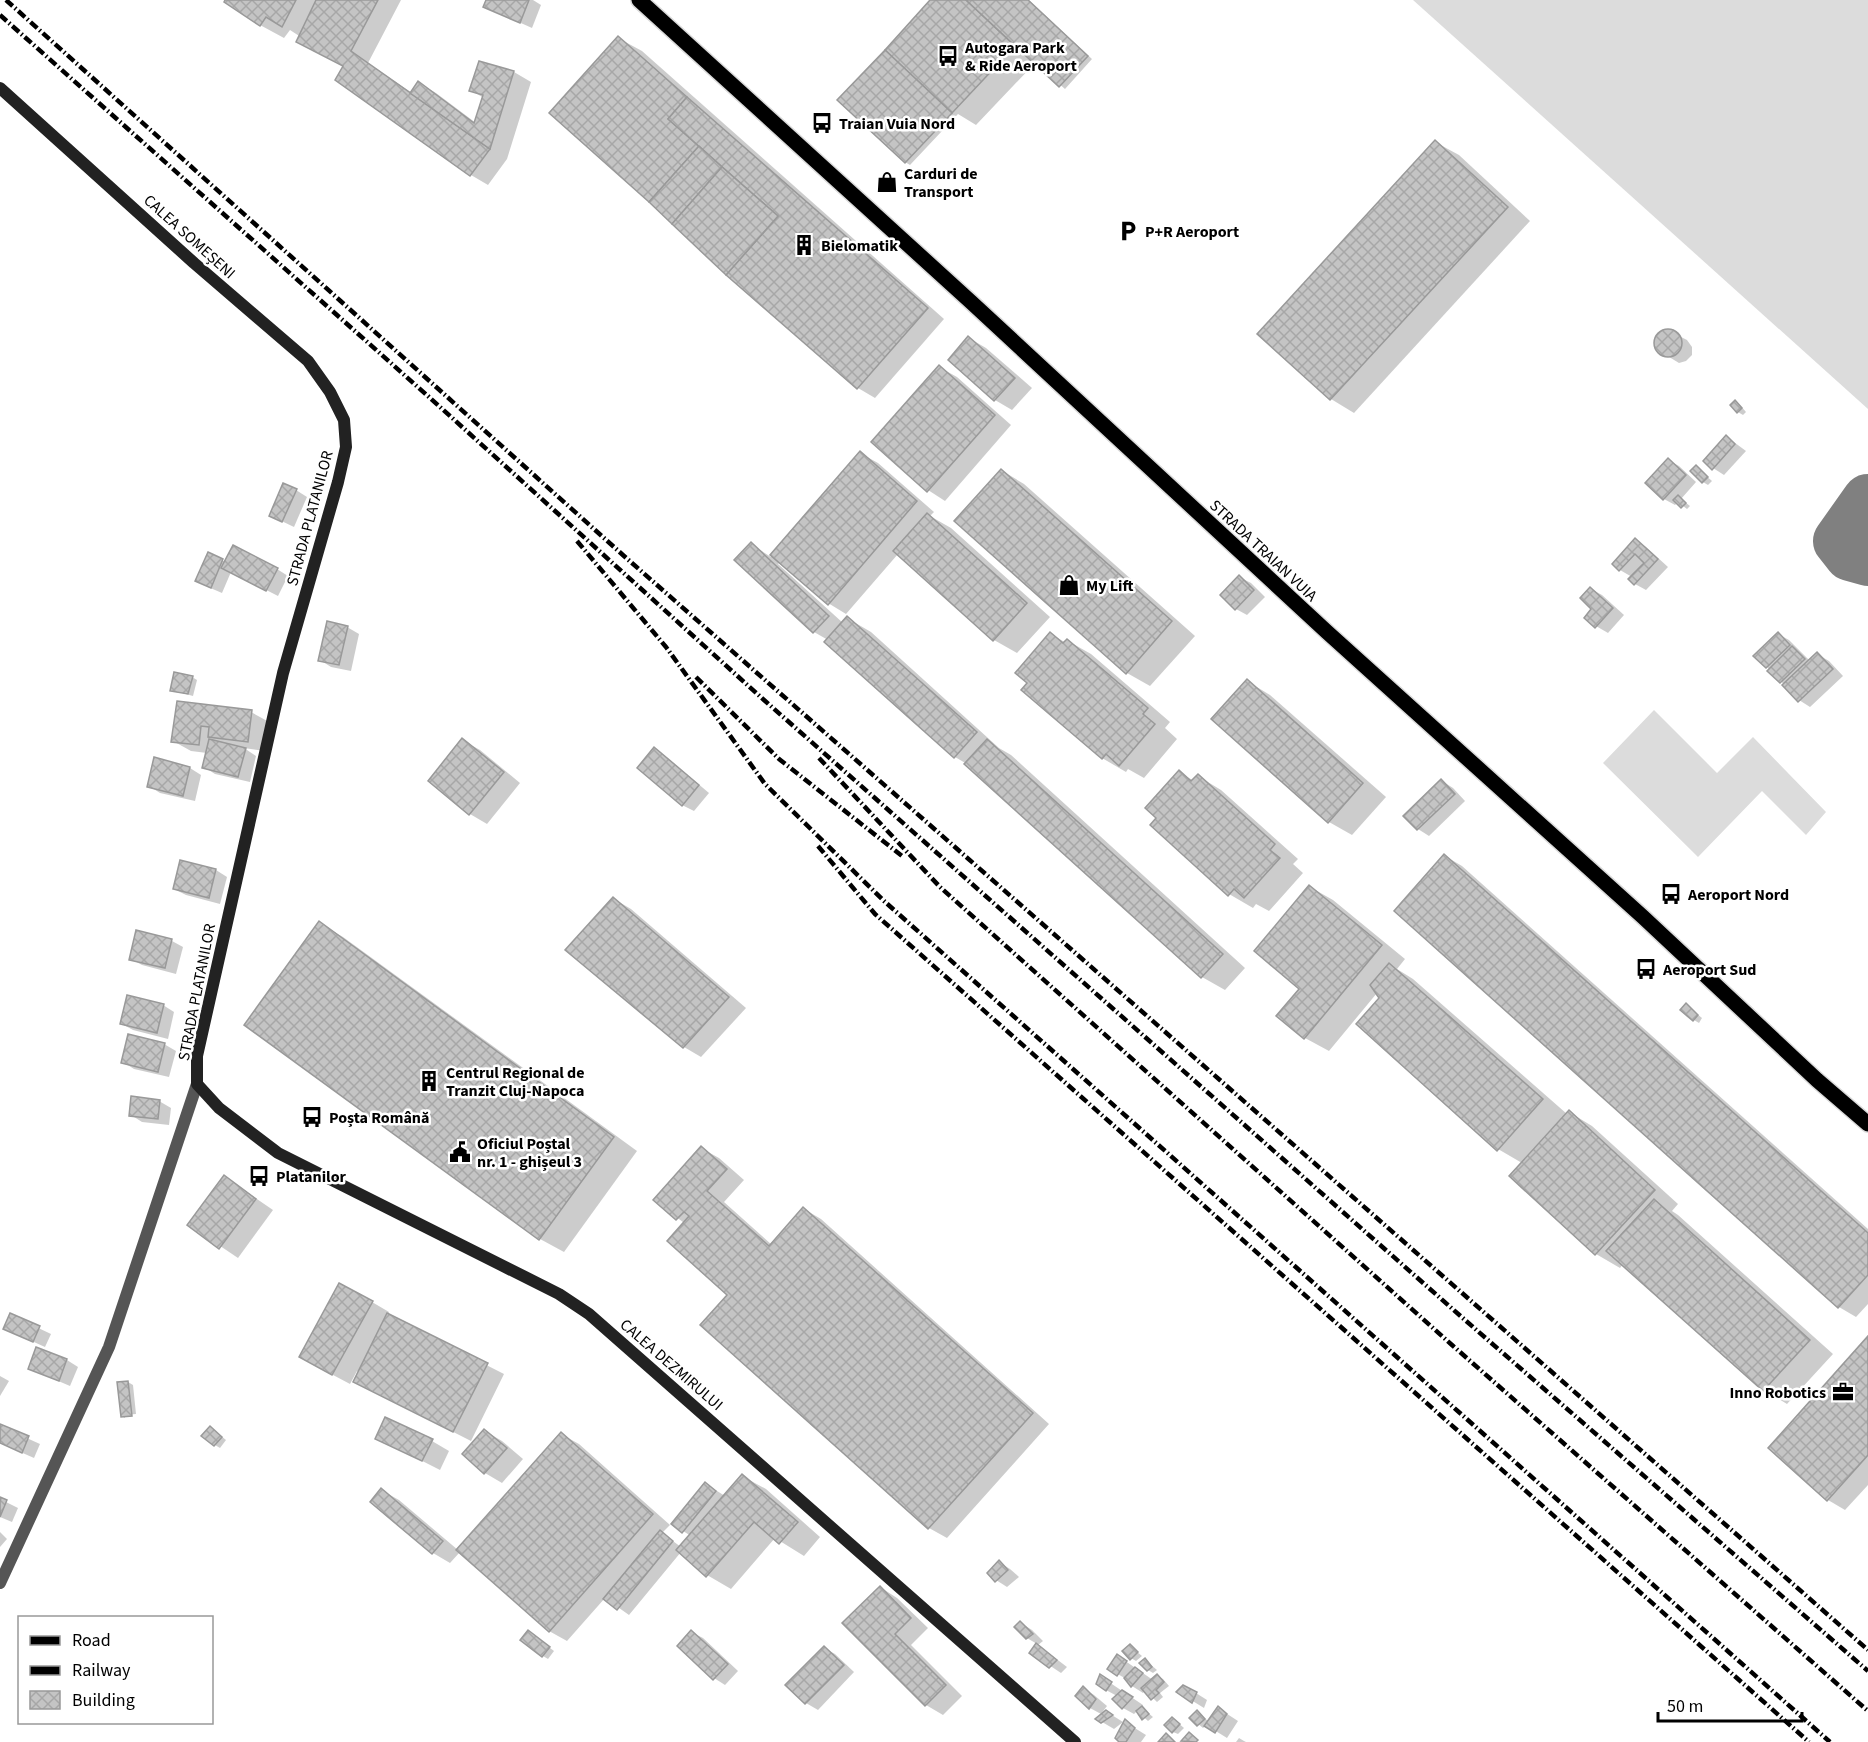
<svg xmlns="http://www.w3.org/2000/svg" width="1868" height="1742" font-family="'Source Sans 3',sans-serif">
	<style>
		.grass { fill: #dcdcdc }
		.shadow { fill: #0003 }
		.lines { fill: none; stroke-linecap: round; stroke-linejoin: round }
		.taxiway { stroke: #808080; stroke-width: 52 }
		.building { fill: url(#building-cross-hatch); stroke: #999; stroke-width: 1.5 }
		.primary-casing { stroke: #dbdbdb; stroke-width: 18 }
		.street { stroke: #555; stroke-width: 12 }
		.secondary { stroke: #222; stroke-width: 12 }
		.primary { stroke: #000; stroke-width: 15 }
		.rail { stroke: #000; stroke-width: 4.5; stroke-dasharray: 9 3 1.5 3; stroke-linecap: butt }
		.labels { text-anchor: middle; stroke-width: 5; stroke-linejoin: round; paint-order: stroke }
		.poi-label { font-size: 16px; font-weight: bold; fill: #000; stroke: #fff; text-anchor: start }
		.street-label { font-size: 16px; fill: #000; stroke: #fff }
	</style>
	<defs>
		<pattern id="building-cross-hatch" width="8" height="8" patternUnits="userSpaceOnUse" patternTransform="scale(1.5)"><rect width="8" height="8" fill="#c4c4c4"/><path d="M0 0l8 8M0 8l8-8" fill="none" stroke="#a7a7a7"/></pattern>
	</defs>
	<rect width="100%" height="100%" fill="#fff"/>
	<g class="grass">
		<polygon points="1413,0 1868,0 1868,409"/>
		<polygon points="1654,710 1717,773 1753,737 1826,812 1806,835 1762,791 1698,857 1603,763"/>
	</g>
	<g class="shadow">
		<polygon points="227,0 401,0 368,63 412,93 419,83 436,93 476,123 484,98 470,90 514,72 531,82 507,159 488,185 471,175 345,66 290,30 284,38 260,25"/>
		<polygon points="488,0 533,0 541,5 532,28 485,7"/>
		<polygon points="932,0 1029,0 1092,59 1065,89 1035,63 976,125 958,114 910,165 905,162"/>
		<polygon points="618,38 642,51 944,319 875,398 858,388"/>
		<polygon points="1435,142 1459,155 1530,221 1354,413 1331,399"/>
		<polygon points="1667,330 1687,340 1692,347 1692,355 1686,361 1679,363 1656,349 1656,337"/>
		<polygon points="969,338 986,348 1032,388 1012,410 995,400"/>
		<polygon points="939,367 957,377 1011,425 945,501 928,490"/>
		<polygon points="1735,402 1740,405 1746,412 1743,415 1738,412"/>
		<polygon points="1727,437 1746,451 1724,475 1713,468"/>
		<polygon points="860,453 878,463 934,512 930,516 951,528 1050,617 1017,653 994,640 898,554 846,614 828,603 780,562 778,564 843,623 847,618 871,632 999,748 1011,755 1245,968 1225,990 1202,977 967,764 955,757 826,642 828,640 814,632 736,560 751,544 771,557"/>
		<polygon points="1668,460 1679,466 1696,482 1681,499 1690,506 1687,509 1678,502 1675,505 1664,499"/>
		<polygon points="1696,467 1712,481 1708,485 1703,482"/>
		<polygon points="1001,470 1024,484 1195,636 1150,686 1127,673"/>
		<polygon points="296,490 307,497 294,527 271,516"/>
		<polygon points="1635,540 1646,547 1668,567 1646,590 1635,584 1631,579 1632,577 1620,570"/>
		<polygon points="208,554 226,562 277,569 288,576 278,596 231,572 222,593 208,587"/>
		<polygon points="1239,577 1251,583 1265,597 1247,615 1236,609"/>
		<polygon points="1591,589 1602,595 1624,615 1608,633 1596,626"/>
		<polygon points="347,627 359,634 351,671 331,667 320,660"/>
		<polygon points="1051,634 1066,643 1068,641 1091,654 1170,722 1165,728 1177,739 1144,778 1128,769 1126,772 1102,758 1029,683"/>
		<polygon points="1778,634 1789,640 1810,661 1817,654 1829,661 1843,676 1810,707 1799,700 1767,667"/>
		<polygon points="192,677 197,680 193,696 171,690"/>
		<polygon points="1247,681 1270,695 1386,797 1352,835 1329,822"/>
		<polygon points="178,703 251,712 269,722 265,751 244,748 256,756 250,782 215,774 204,767 207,753 191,751 173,741"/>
		<polygon points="462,740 480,750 520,783 487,824 470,814"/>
		<polygon points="654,749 665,756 709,793 694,811 682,805"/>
		<polygon points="155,759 190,768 201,775 195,801 160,793 149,786"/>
		<polygon points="1179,772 1194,781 1198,776 1221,790 1298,859 1293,864 1303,873 1269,911 1256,904 1253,908 1229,894 1158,818"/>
		<polygon points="1442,781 1453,788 1465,801 1429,836 1418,829"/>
		<polygon points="1445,856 1462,866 1868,1229 1868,1304 1856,1317 1839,1307 1396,911"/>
		<polygon points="216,870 227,877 220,904 186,895 174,889"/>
		<polygon points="1310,887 1333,900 1405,959 1397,969 1413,979 1567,1114 1569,1112 1592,1126 1678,1204 1672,1211 1678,1215 1833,1354 1787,1404 1764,1390 1623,1264 1620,1268 1596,1254 1511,1175 1522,1163 1498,1149 1377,993 1329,1051 1305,1038 1278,1016 1301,988"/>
		<polygon points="614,899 631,909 746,1008 701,1057 684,1047 567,949"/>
		<polygon points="319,923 343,937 637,1151 564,1252 540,1239 246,1025"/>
		<polygon points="137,932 172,941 183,947 176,974 142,965 131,959"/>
		<polygon points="163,1005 174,1012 168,1039 133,1030 122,1024"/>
		<polygon points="1686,1005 1702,1018 1699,1023 1694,1020"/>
		<polygon points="164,1044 176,1051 169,1077 134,1069 123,1062"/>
		<polygon points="159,1101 171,1108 169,1125 142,1122 131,1115"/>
		<polygon points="701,1148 719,1158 744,1180 724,1202 772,1245 804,1209 821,1219 1049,1424 947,1538 929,1528 702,1325 729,1295 684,1223 655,1200"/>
		<polygon points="225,1177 273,1210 238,1258 189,1225"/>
		<polygon points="372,1302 389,1312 388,1315 504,1374 471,1441 355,1382 360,1373 357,1371 350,1384 318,1367"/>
		<polygon points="11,1315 51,1334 45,1347 5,1329"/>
		<polygon points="1868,1338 1868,1485 1845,1510 1828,1500"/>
		<polygon points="37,1349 67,1360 78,1367 70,1386 30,1369"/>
		<polygon points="0,1376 9,1381 0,1396"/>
		<polygon points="128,1382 133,1385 136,1414 125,1415 125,1418 123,1417"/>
		<polygon points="0,1426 40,1444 34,1458 0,1443"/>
		<polygon points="215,1431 226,1440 220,1448 215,1445"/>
		<polygon points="485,1431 502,1441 523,1459 502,1483 485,1473"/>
		<polygon points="561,1434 579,1444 670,1525 662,1533 681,1547 691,1536 683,1531 706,1484 725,1496 742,1476 766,1489 820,1537 804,1556 775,1538 731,1589 707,1575 681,1552 629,1615 605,1598 567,1641 549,1631 460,1552 450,1563 433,1553 381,1490 399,1500 458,1550"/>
		<polygon points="377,1438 432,1441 449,1451 440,1470"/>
		<polygon points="0,1499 18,1508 12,1522 0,1517"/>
		<polygon points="0,1532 7,1539 0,1547"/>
		<polygon points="999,1562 1010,1569 1019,1577 1007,1587 996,1580"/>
		<polygon points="880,1587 897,1598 928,1628 911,1645 962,1696 943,1715 926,1705 844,1623"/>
		<polygon points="1021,1623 1032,1630 1043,1641 1038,1645 1067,1667 1061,1673 1031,1653 1037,1644 1027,1638 1016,1627"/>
		<polygon points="691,1632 703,1638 738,1671 725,1685 714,1678"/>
		<polygon points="533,1635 554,1651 548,1659 543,1656"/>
		<polygon points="1130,1646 1142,1656 1136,1661 1131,1658"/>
		<polygon points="824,1648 835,1654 854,1672 818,1710 806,1703 788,1685"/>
		<polygon points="1118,1656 1153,1680 1157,1676 1163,1679 1169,1686 1160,1693 1163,1697 1157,1702 1145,1690 1143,1693 1132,1686 1128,1680 1109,1669"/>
		<polygon points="1145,1660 1157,1670 1153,1673 1148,1670"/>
		<polygon points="1100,1676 1143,1705 1141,1707 1153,1717 1148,1721 1137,1711 1134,1714 1123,1708 1117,1696 1106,1690"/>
		<polygon points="1083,1688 1094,1695 1107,1706 1101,1714 1090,1708 1077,1696"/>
		<polygon points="1178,1692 1196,1693 1207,1700 1204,1708"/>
		<polygon points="1218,1708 1238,1721 1227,1738 1206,1725 1203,1728 1191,1718 1198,1712 1209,1722"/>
		<polygon points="1107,1712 1123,1722 1114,1729 1097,1719"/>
		<polygon points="1125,1722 1146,1735 1141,1742 1121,1742"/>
		<polygon points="1177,1722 1184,1728 1178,1734 1173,1732"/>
		<polygon points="1239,1738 1244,1741 1246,1742 1236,1742"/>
	</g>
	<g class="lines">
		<polyline class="taxiway" points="1868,500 1839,541 1850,555 1868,560"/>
	</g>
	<g class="building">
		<polygon points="225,0 296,0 282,27 266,17 260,26 224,2"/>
		<polygon points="316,0 378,0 351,51 490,149 470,176 335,80 343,66 296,42"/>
		<polygon points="486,0 529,0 520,23 483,7"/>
		<polygon points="930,0 966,0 1015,46 952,113 885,50"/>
		<polygon points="966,0 1028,0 1088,56 1059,87"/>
		<polygon points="618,36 687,97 668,119 699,146 649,202 549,113"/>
		<polygon points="885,50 952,113 905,163 837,100"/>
		<polygon points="479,61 514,71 490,149 410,93 418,81 474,123 483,95 469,91"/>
		<polygon points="687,97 928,308 857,389 726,275 778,216 668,119"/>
		<polygon points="1435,140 1508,207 1330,400 1257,334"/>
		<polygon points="699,146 722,167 672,224 649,202"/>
		<polygon points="722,167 778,216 726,275 672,224"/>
		<circle cx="1668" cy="343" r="14"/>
		<polygon points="968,336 1015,378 994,401 948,360"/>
		<polygon points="939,365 995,415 927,492 871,442"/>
		<polygon points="1735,400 1742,408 1737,413 1730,405"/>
		<polygon points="1726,435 1735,444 1712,470 1703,461"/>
		<polygon points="860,451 917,501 828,605 770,555"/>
		<polygon points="1668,458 1686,475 1663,500 1645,483"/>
		<polygon points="1696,465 1708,477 1702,483 1690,471"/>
		<polygon points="1001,469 1172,621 1126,674 954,521"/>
		<polygon points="283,483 297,489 282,522 269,516"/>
		<polygon points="1678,495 1686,503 1681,508 1673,500"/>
		<polygon points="927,513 1027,603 993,641 893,551"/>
		<polygon points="1635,538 1658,559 1634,585 1628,579 1644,563 1635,554 1619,571 1612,564"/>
		<polygon points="751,542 829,616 813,633 734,560"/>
		<polygon points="233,545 278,568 266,591 221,568"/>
		<polygon points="208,552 223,559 211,588 195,581"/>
		<polygon points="1239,575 1254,590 1235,610 1220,595"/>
		<polygon points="1590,587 1613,608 1595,628 1584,618 1591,609 1580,598"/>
		<polygon points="847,616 977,732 954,758 824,642"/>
		<polygon points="327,621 348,626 339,665 318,661"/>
		<polygon points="1050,632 1063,643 1067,639 1148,708 1143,714 1155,724 1119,766 1106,754 1102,759 1021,690 1027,683 1015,673"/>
		<polygon points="1778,632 1790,645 1766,668 1753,656"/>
		<polygon points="1792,646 1805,659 1780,683 1767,671"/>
		<polygon points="1817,652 1833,669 1798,702 1782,685"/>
		<polygon points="174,672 193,676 188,694 170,691"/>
		<polygon points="1247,679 1363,783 1328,823 1211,719"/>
		<polygon points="177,701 252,710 248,742 208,737 209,727 201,726 199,745 171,742"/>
		<polygon points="462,738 504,772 469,815 428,781"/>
		<polygon points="209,739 246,748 238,777 202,768"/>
		<polygon points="987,739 1223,954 1201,978 964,764"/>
		<polygon points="654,747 699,785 682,806 637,768"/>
		<polygon points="154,757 190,767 183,796 147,787"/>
		<polygon points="1179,770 1191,781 1198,774 1275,844 1270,850 1280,858 1244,898 1234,889 1228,896 1150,825 1156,818 1145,808"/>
		<polygon points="1441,779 1455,794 1417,830 1403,816"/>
		<polygon points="1444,854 1868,1233 1868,1275 1838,1308 1394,911"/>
		<polygon points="180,860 216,869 209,898 173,889"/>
		<polygon points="1309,885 1382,945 1304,1039 1276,1016 1299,989 1254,951"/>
		<polygon points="613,897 729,997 683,1048 565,950"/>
		<polygon points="319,921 614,1137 539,1240 244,1025"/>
		<polygon points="136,930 172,939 165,968 129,960"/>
		<polygon points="1389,963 1543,1099 1497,1151 1356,1024 1379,998 1370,985"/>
		<polygon points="127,995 164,1004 157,1033 120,1024"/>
		<polygon points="1686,1003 1698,1015 1693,1021 1680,1010"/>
		<polygon points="128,1034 165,1043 158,1072 121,1063"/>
		<polygon points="131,1096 160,1100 158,1119 129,1116"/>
		<polygon points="1569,1110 1655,1190 1595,1255 1509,1176"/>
		<polygon points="701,1146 727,1169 707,1191 769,1246 803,1207 1033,1413 928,1529 700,1325 727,1295 667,1241 689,1216 684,1212 676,1220 653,1200"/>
		<polygon points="224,1175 256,1199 219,1249 187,1225"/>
		<polygon points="1654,1199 1810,1340 1763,1391 1606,1251"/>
		<polygon points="339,1283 373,1301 332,1375 299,1357"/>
		<polygon points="10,1313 40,1326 33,1342 3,1329"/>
		<polygon points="387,1313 488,1363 453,1432 353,1382"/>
		<polygon points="1868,1336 1868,1455 1827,1501 1768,1448"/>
		<polygon points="36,1347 67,1359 59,1381 28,1369"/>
		<polygon points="128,1381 132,1416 121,1417 117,1382"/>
		<polygon points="385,1417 433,1439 422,1461 375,1439"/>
		<polygon points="0,1424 29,1436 22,1453 0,1443"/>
		<polygon points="210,1426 222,1437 214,1446 201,1436"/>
		<polygon points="484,1429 507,1448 484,1474 462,1454"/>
		<polygon points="561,1432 653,1514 549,1632 456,1550"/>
		<polygon points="742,1474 798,1522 779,1544 754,1522 706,1577 676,1550"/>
		<polygon points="705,1482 716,1491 682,1533 671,1524"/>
		<polygon points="381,1488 443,1541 432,1554 370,1502"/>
		<polygon points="0,1497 7,1500 0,1517"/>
		<polygon points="660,1530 673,1541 617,1610 603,1599"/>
		<polygon points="999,1560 1008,1570 995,1582 987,1573"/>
		<polygon points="880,1586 911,1618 895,1634 946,1685 925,1706 842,1623"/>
		<polygon points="1020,1621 1033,1634 1026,1639 1014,1627"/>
		<polygon points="528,1630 550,1647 542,1657 520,1640"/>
		<polygon points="691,1630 728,1664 713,1680 677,1646"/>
		<polygon points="1036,1643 1057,1660 1049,1668 1029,1653"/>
		<polygon points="1130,1644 1138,1652 1130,1660 1122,1651"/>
		<polygon points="824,1646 844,1665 805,1704 785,1685"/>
		<polygon points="1117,1654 1127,1661 1117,1676 1107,1669"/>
		<polygon points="1145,1658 1152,1667 1147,1671 1139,1663"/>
		<polygon points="1135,1667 1143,1673 1131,1687 1124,1678"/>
		<polygon points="1100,1674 1112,1682 1106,1691 1096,1684"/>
		<polygon points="1157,1674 1164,1682 1156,1690 1159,1693 1151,1700 1141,1688"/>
		<polygon points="1183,1685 1197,1692 1192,1703 1176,1692"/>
		<polygon points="1083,1686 1096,1699 1089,1709 1075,1696"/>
		<polygon points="1122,1690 1133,1697 1122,1709 1112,1699"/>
		<polygon points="1142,1706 1149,1714 1142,1720 1136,1711"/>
		<polygon points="1218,1706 1227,1714 1215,1733 1204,1726"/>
		<polygon points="1106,1710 1113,1715 1101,1723 1095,1719"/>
		<polygon points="1197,1710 1205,1719 1197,1726 1189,1718"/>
		<polygon points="1172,1717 1180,1724 1172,1733 1164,1725"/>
		<polygon points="1125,1719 1135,1728 1126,1742 1119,1742 1115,1738"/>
		<polygon points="1189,1732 1198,1740 1196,1742 1181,1741"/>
		<polygon points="1166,1733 1175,1742 1158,1742"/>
	</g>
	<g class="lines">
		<defs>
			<polyline id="primary" points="639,0 971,302 1327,632 1643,917 1817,1080 1868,1124"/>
		</defs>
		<use href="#primary" class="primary-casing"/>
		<polyline class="street" points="0,1583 109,1347 197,1084"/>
		<polyline class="secondary" points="0,88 194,263 308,361 330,392 344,420 346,447 338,482 283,673 197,1056 197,1084 219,1108 278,1153 559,1294 589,1314 1075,1742"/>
		<use href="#primary" class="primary"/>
		<g class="rail">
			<polyline points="6,0 624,556 1868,1650"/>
			<polyline points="0,15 429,397 764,700 1465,1320 1868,1671"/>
			<polyline points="577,541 666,647 765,784 884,901 1830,1742"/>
			<polyline points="696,677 779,759 902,856"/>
			<polyline points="819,758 940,887 1452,1345 1868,1711"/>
			<polyline points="818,846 875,914 1809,1742"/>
		</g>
	</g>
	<defs>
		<symbol id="bus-bare" viewBox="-9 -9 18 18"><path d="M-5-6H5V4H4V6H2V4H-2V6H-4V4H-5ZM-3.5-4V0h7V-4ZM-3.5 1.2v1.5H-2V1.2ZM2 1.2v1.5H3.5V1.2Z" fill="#000" stroke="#fff" stroke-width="2.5" paint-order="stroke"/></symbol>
		<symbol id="shop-bare" viewBox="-9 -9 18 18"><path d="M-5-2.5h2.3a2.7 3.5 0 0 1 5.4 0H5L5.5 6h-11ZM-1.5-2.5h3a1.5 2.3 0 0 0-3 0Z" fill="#000" stroke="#fff" stroke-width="2.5" paint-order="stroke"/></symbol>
		<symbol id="parking-bare" viewBox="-9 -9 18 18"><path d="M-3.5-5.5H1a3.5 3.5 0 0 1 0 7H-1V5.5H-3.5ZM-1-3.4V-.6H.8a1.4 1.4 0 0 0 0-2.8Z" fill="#000" stroke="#fff" stroke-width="2.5" paint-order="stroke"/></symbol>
		<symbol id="building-bare" viewBox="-9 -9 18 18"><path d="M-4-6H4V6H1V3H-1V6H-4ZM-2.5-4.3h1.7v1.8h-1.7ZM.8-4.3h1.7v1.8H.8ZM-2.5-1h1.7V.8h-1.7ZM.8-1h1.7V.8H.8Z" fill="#000" stroke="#fff" stroke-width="2.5" paint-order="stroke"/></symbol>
		<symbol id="civic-bare" viewBox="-9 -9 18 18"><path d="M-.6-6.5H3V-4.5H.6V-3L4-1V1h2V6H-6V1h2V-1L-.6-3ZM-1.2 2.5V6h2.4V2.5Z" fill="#000" stroke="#fff" stroke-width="2.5" paint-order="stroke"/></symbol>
		<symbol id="office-bare" viewBox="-9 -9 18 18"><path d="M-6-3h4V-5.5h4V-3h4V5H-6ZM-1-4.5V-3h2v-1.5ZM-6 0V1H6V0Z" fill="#000" stroke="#fff" stroke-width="2.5" paint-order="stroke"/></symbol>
	</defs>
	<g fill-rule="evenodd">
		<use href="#bus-bare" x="933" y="41" width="30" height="30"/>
		<use href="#bus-bare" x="807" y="108" width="30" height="30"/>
		<use href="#shop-bare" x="872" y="167" width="30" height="30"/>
		<use href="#parking-bare" x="1113" y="216" width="30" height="30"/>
		<use href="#building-bare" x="789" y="230" width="30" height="30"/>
		<use href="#shop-bare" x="1054" y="570" width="30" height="30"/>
		<use href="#bus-bare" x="1656" y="879" width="30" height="30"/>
		<use href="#bus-bare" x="1631" y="954" width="30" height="30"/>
		<use href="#building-bare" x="414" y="1066" width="30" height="30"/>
		<use href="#bus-bare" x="297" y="1102" width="30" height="30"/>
		<use href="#civic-bare" x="445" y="1137" width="30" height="30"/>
		<use href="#bus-bare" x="244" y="1161" width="30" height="30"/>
		<use href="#office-bare" x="1828" y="1377" width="30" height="30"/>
	</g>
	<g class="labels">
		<g class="poi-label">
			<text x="965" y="53">Autogara Park<tspan x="965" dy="18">&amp; Ride Aeroport</tspan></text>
			<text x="839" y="129">Traian Vuia Nord</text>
			<text x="904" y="179">Carduri de<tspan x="904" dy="18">Transport</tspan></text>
			<text x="1145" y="237">P+R Aeroport</text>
			<text x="821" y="251">Bielomatik</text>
			<text x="1086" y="591">My Lift</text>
			<text x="1688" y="900">Aeroport Nord</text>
			<text x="1663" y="975">Aeroport Sud</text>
			<text x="446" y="1078">Centrul Regional de<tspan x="446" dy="18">Tranzit Cluj-Napoca</tspan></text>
			<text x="329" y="1123">Poșta Română</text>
			<text x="477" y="1149">Oficiul Poștal<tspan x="477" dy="18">nr. 1 - ghișeul 3</tspan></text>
			<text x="276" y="1182">Platanilor</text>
			<text x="1826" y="1398" text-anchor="end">Inno Robotics</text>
		</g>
		<g class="street-label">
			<text transform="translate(190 236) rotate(42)" y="6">CALEA SOMEȘENI</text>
			<text transform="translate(309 518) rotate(-75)" y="6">STRADA PLATANILOR</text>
			<text transform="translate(1264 550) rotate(43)" y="6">STRADA TRAIAN VUIA</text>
			<text transform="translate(196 992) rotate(-79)" y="6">STRADA PLATANILOR</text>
			<text transform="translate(672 1364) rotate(41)" y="6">CALEA DEZMIRULUI</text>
		</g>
	</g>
	<rect x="18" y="1616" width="195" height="108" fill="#ffffff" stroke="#999999" stroke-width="1.5"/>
	<rect x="30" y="1636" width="30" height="9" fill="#000000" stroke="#999999" stroke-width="1.5"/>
	<text x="72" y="1646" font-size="18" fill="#000000">Road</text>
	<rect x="30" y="1666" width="30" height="9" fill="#000000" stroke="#999999" stroke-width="1.5"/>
	<text x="72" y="1676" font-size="18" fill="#000000">Railway</text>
	<rect x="30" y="1691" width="30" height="18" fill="url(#building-cross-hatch)" stroke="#999999" stroke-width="1.5"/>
	<text x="72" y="1706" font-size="18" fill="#000000">Building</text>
	<path d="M1658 1712v9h144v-9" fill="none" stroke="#000000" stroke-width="3"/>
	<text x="1667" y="1712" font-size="18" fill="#000000" stroke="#ffffff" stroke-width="4.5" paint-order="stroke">50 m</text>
</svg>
